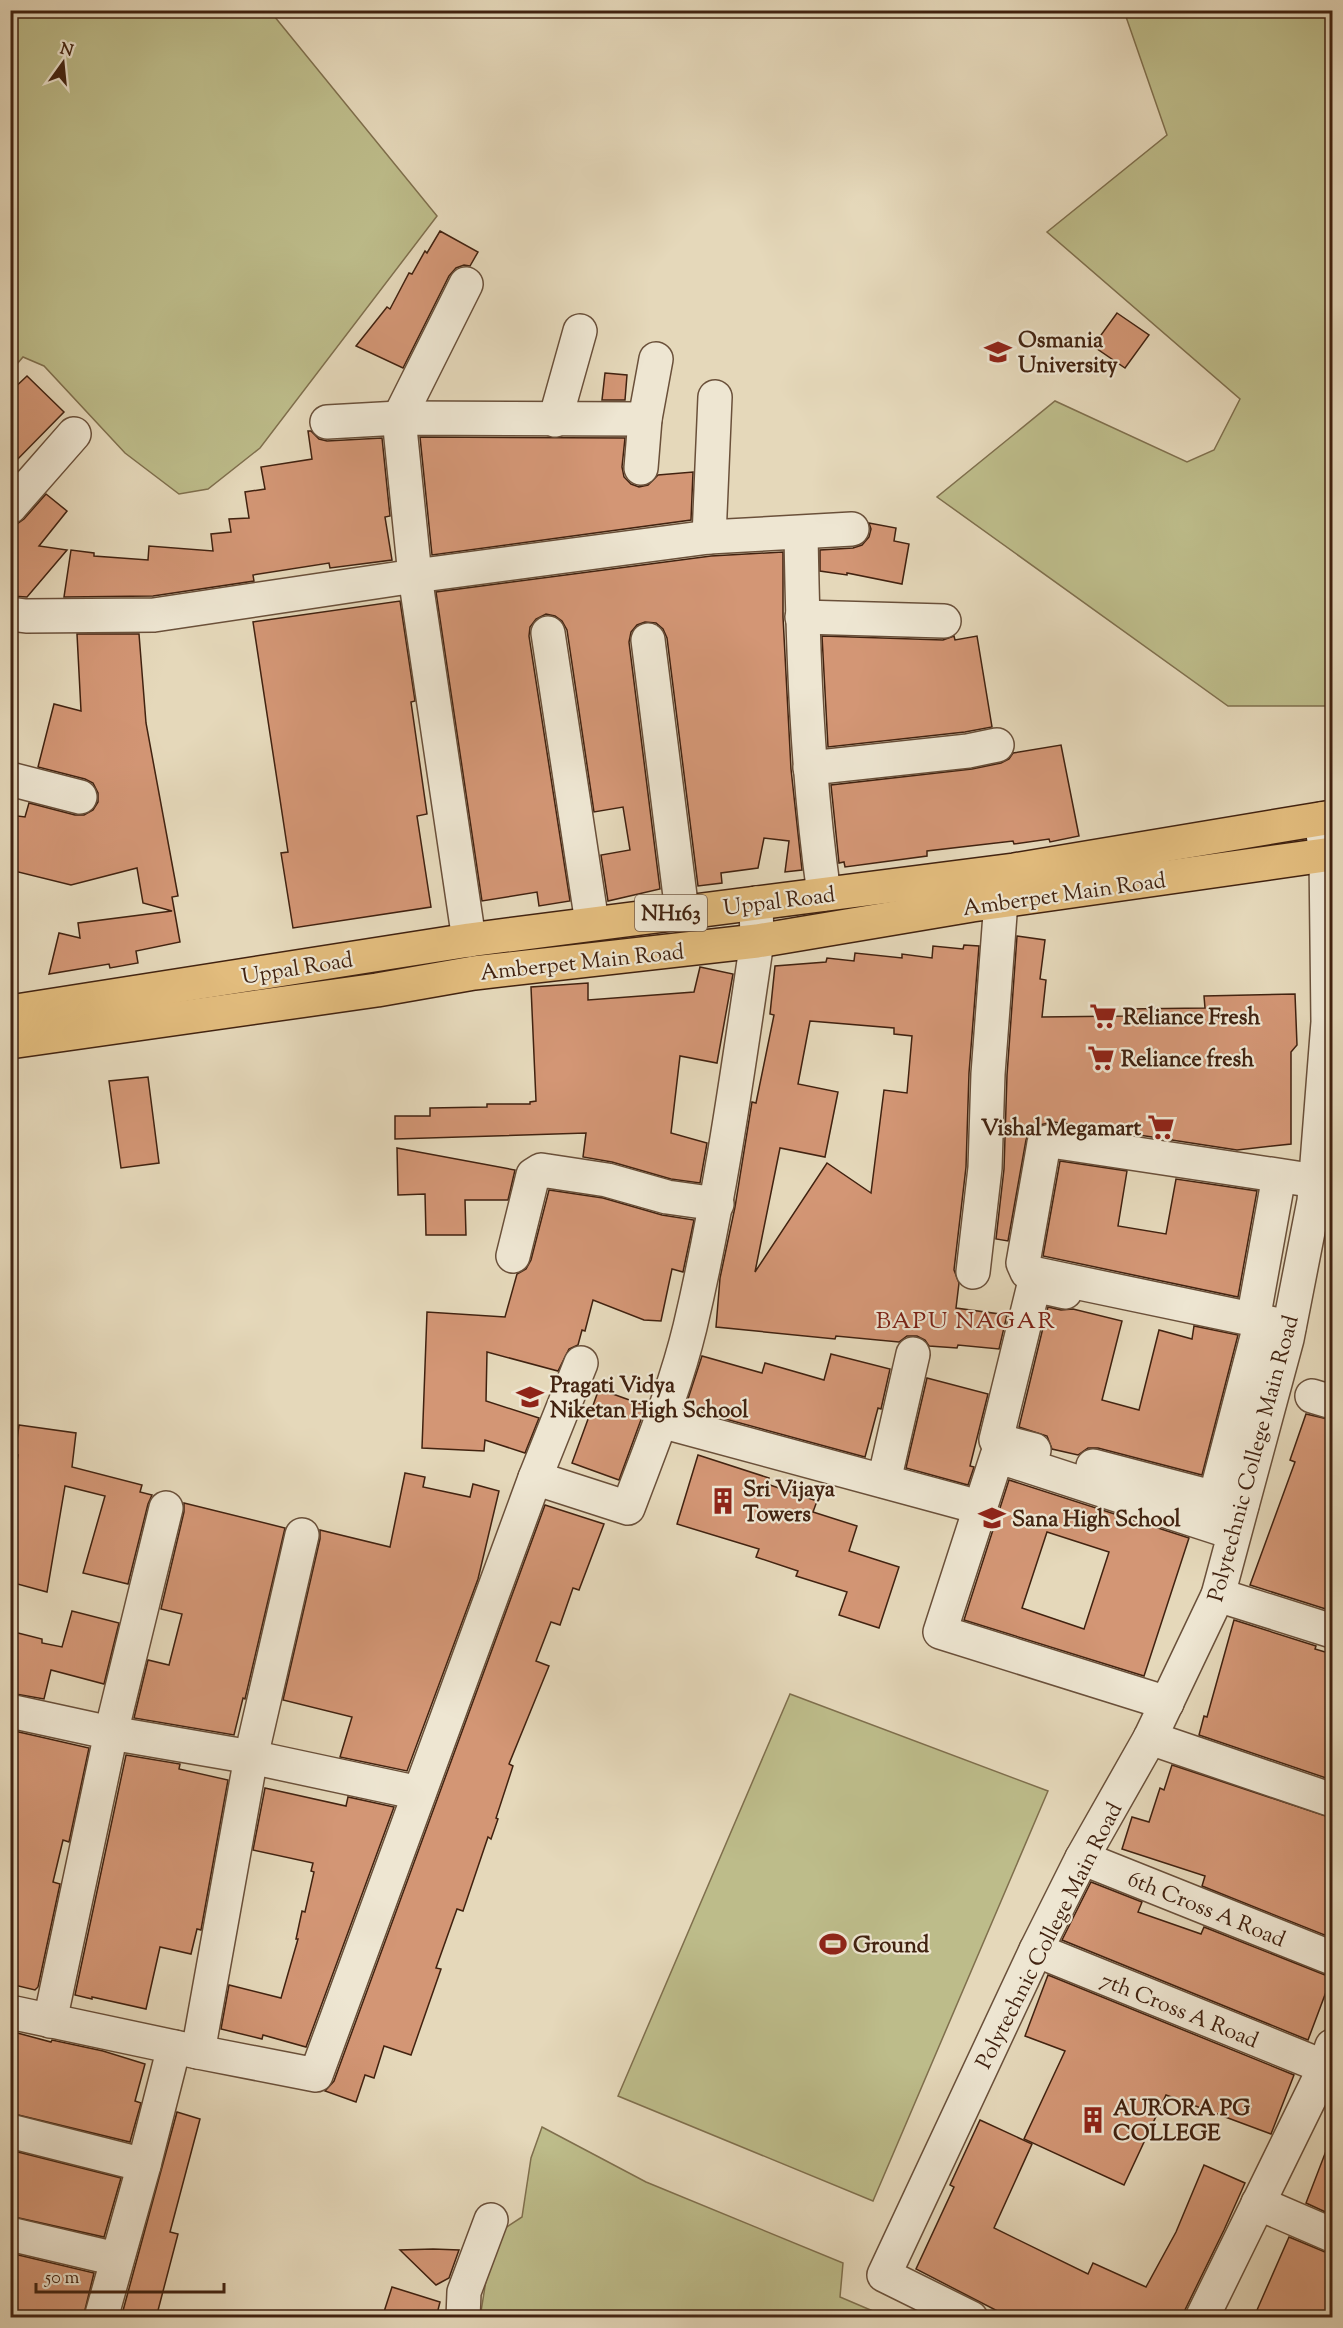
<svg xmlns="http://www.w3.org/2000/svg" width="1343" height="2328" font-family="'Sorts Mill Goudy',serif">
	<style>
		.green { fill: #bdbc8a; stroke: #7f6f4d; stroke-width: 1.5 }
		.building { fill: #d39675; stroke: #412210; stroke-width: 1.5; fill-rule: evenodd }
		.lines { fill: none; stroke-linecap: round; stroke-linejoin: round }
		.minor-casing { stroke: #6a503a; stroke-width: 36 }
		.highway-casing { stroke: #412210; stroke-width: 36 }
		.minor { stroke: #eee6d2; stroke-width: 33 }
		.highway { stroke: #e2bc7d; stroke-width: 33 }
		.labels { text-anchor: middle; stroke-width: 4.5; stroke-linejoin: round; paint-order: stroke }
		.shield { fill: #eee6d2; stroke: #755d4a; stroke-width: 1.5 }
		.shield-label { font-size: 21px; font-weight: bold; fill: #412210 }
		.poi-label { font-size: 22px; font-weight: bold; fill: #412210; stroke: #eee6d2; text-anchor: start }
		.street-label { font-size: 22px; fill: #412210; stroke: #eee6d2 }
		.neighbourhood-label { font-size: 24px; letter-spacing: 1.5px; fill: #7a1f14; stroke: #eee6d2 }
	</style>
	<rect width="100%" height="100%" fill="#e5d8ba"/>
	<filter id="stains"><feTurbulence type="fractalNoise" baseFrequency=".00333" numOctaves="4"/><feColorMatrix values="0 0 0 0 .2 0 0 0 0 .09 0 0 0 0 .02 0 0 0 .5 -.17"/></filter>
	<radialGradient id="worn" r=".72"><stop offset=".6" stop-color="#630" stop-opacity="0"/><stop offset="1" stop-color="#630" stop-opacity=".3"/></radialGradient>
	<g class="green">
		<polygon points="11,10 270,11 437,216 260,448 208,489 179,494 125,453 44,366 23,357 11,371"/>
		<polygon points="1124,11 1332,11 1332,706 1228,706 937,497 1055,401 1187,462 1214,450 1240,399 1047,232 1167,135"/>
		<polygon points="790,1694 1048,1791 873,2201 618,2096"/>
		<polygon points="542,2127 646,2182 843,2263 840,2297 887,2317 480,2318 490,2255 499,2232 522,2217 531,2158"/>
	</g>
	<g class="building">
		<polygon points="440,231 478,252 470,266 464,265 456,268 449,276 403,368 356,346 387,307 390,309 409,273 412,274 425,251 427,253"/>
		<polygon points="1117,313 1149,335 1125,368 1093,346"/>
		<polygon points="605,373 627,375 625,400 602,400"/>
		<polygon points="27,376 64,412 10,467 10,392"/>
		<polygon points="308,431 311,431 319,439 327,441 382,438 390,516 385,517 392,560 330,568 329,563 253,575 254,581 153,596 64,597 71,550 94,553 94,556 148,560 149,546 213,551 211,534 231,532 229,519 249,518 245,492 265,489 261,467 312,459"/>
		<polygon points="420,437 625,438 622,467 624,477 631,484 639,487 648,485 658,475 693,472 691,520 432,555"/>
		<polygon points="46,494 67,511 39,546 67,550 27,597 10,596 10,529 24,519"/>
		<polygon points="869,523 896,528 894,541 909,544 902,584 847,573 847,575 820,571 820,550 853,548 862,545 869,537 871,529"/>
		<polygon points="783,552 783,617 791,769 802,870 785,872 789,841 764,838 758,868 721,873 722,883 698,886 667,638 663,629 656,623 645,622 637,625 631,632 629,642 660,889 608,901 601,855 630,850 623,807 594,812 567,630 562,621 555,616 546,614 536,619 530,627 529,636 570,901 539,906 537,892 482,901 436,592 711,556"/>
		<polygon points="400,601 415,701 411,702 427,814 417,816 431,907 293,928 281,853 288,852 253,622"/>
		<polygon points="77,634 139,634 146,723 178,896 172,897 180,942 136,951 138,963 110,968 109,964 49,974 59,933 80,938 78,923 172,911 143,903 137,868 71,885 10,870 10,815 25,817 29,803 75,815 84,815 93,810 98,802 98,793 93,783 85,779 38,767 54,704 81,711"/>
		<polygon points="822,636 943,640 954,636 955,640 977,636 992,727 965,732 828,747"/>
		<polygon points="1061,745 1079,836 1050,842 1049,839 1014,844 1013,841 927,851 927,856 845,867 844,862 839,863 831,785 972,769 1001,763 1009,759 1013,753"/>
		<polygon points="1017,936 1045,940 1040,979 1046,980 1042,1017 1126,1016 1126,1009 1205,1008 1204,996 1295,994 1297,1045 1291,1052 1291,1144 1237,1150 1054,1122 1039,1125 1030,1130 1026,1140 1008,1241 996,1239 1004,1169 1007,1075"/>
		<path d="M964 945 979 946 969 1073 966 1167 954 1270 959 1283 956 1308 1007 1315 999 1349 958 1345 957 1348 929 1346 925 1340 917 1336H907L899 1342 836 1336 835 1339 716 1327 720 1278 735 1207 752 1102 756 1103 774 1015 770 1014 775 966 826 962 827 958 854 961 855 953 902 958V954L932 958 933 946 963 949ZM810 1021 894 1028V1034L912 1036 907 1093 884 1090 871 1193 827 1163 755 1272 780 1148 825 1157 838 1092 798 1084Z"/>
		<polygon points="700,967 733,974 717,1063 680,1056 671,1133 707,1143 700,1183 671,1179 612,1162 583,1157 586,1133 395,1139 395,1116 430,1116 430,1108 487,1107 487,1104 530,1104 530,1102 536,1101 531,987 588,983 588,1000 694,992"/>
		<polygon points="148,1077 159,1163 121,1168 109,1081"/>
		<polygon points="397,1148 515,1170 508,1200 465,1200 466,1235 426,1235 425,1194 398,1195"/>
		<polygon points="1060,1161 1127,1171 1118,1226 1166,1234 1176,1179 1257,1191 1238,1297 1043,1256"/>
		<polygon points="549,1190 603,1198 662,1215 694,1220 683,1272 672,1269 661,1321 644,1320 593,1300 585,1331 582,1330 578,1345 569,1349 558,1371 487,1352 486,1401 539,1418 525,1453 485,1440 484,1451 422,1448 427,1312 505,1317 517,1274 526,1269 531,1260"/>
		<polygon points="1048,1307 1061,1310 1073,1309 1122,1321 1102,1400 1139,1410 1159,1330 1192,1339 1194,1326 1238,1335 1202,1475 1098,1448 1088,1448 1078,1455 1052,1449 1047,1436 1019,1427"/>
		<polygon points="831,1354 890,1369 881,1409 878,1408 865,1457 685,1408 702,1356 762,1373 765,1363 824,1380"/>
		<polygon points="927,1378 988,1394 970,1466 974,1467 968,1485 906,1468"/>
		<polygon points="599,1389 646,1406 619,1480 572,1463"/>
		<polygon points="1306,1414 1332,1420 1332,1611 1250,1585 1295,1462 1290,1460"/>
		<polygon points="19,1425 76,1433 72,1467 142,1485 140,1492 152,1495 148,1504 128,1584 83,1573 105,1496 65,1486 47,1592 10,1582 10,1503 18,1455 15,1455"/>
		<polygon points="698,1455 769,1478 767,1484 817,1501 813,1512 857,1526 849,1551 899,1567 879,1628 839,1615 847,1592 796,1576 798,1571 756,1557 759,1549 677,1524"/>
		<polygon points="405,1473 425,1477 423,1487 470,1497 473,1484 499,1491 478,1579 407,1771 340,1757 352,1717 283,1700 320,1539 320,1530 390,1547"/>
		<path d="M1009 1480 1189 1538 1144 1676 964 1620ZM1047 1532 1109 1552 1084 1629 1022 1608Z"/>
		<polygon points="184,1503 285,1528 245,1699 243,1698 234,1735 134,1718 148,1660 169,1665 182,1614 161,1609 184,1512"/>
		<polygon points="545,1505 604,1524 579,1590 573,1588 560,1625 551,1622 536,1661 549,1666 509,1764 513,1766 496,1818 498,1819 491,1839 488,1837 463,1911 457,1909 436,1968 441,1969 411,2055 384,2046 374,2078 365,2075 356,2102 325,2091 334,2081"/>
		<polygon points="72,1611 119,1623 104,1684 51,1670 44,1699 10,1693 10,1631 42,1639 42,1643 62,1647"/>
		<polygon points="1234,1620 1316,1646 1315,1649 1332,1654 1332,1780 1199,1735 1204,1716 1207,1717"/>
		<polygon points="10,1730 89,1748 69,1842 63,1840 53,1882 60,1884 38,1987 35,1990 10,1984"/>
		<polygon points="126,1755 180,1764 179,1769 228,1780 201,1930 197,1929 191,1954 160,1947 146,2009 92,1997 92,1999 75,1995"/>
		<polygon points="1172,1765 1332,1818 1332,1938 1202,1886 1205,1876 1122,1849 1132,1817 1149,1822 1160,1788 1164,1790"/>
		<polygon points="265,1788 346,1806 348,1797 394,1807 306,2047 263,2035 262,2039 221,2029 229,1985 281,1998 298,1939 296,1939 302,1911 305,1912 314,1872 311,1871 313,1863 253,1850"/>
		<polygon points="1091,1882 1142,1902 1138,1912 1201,1934 1204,1927 1325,1975 1332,1976 1308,2040 1062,1940"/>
		<polygon points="1048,1975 1294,2075 1271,2134 1166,2095 1124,2185 1024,2139 1065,2051 1025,2036"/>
		<polygon points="10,2031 51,2042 52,2040 103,2051 145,2064 135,2101 141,2103 130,2142 10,2113"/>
		<polygon points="177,2112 200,2119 170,2232 178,2234 156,2318 121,2318"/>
		<polygon points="980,2120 1032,2144 994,2228 1088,2274 1093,2263 1146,2287 1176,2232 1204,2165 1245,2183 1224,2230 1181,2318 1011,2318 916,2269 954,2187 950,2185"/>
		<polygon points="1331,2138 1332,2139 1332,2215 1306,2203"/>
		<polygon points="10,2150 121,2178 104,2237 10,2216"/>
		<polygon points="1289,2237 1325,2252 1332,2253 1332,2318 1275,2318 1257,2310"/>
		<polygon points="433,2249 459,2250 449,2278 436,2285 400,2250"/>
		<polygon points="10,2253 94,2273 83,2318 10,2318"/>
		<polygon points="392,2287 440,2302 436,2318 382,2318"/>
	</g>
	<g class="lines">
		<defs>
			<g id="minor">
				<polyline points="466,284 399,418 415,576 469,940"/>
				<polyline points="555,420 580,331"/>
				<polyline points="327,422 399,418 645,419"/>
				<polyline points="641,468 645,419 656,359"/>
				<polyline points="10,507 74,434"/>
				<path d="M801 533C803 653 807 774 824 894"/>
				<polyline points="709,537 715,397"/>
				<polyline points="10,614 26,616 154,615 415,576 709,537 852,529"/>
				<polyline points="802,617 944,621"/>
				<polyline points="548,633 592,923"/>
				<polyline points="648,640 682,912"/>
				<polyline points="810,768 968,751 997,745"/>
				<polyline points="10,779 80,797"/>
				<polyline points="513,1256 533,1175 541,1170 607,1180 667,1197 717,1204"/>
				<polyline points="973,1272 985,1168 988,1074 1001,901"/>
				<polyline points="1253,1320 1279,1176"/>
				<polyline points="1289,1327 1027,1272 1023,1263 1043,1149 1044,1143 1051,1141 1316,1181"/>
				<polyline points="1312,1396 1332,1402"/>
				<polyline points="661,1421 964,1503"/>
				<polyline points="1034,1450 996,1440 1034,1285 1065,1292"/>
				<polyline points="1093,1466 1242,1505"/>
				<path d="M535 1478 628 1508C650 1449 675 1389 690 1327 720 1200 738 1070 757 941L756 903"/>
				<polyline points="884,1481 913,1354"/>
				<polyline points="1215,1498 1258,1333"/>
				<polyline points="1218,1595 1332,1631"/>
				<polyline points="1167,1703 940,1632 997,1456 1234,1533"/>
				<polyline points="10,1711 111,1733 251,1757 419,1793"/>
				<polyline points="1150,1738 1332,1800"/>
				<polyline points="1082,1858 1332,1958"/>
				<polyline points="1036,1950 1332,2070"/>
				<polyline points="10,2012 198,2052 316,2075 535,1478 581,1363"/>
				<polyline points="50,2021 111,1733 166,1508"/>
				<polyline points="198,2052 251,1757 302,1535"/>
				<polyline points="10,2131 144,2165"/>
				<polyline points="1258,2203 1332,2235"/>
				<polyline points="10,2234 116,2259"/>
				<polyline points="101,2318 144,2165 174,2047"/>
				<polyline points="463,2318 464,2292 491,2220"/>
				<polyline points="971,2318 884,2275 1036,1950 1082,1858 1150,1738 1218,1595 1287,1339 1314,1201 1328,1022 1326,855 1321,819"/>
				<polyline points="1202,2318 1325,2067 1332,2046"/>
			</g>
			<g id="highway">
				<polyline points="10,1012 469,940 1014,870 1332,817"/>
				<polyline points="10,1042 377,990 474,973 757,941 972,905 1332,854"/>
			</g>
		</defs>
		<use href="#minor" class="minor-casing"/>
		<use href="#highway" class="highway-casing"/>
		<use href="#minor" class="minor"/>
		<use href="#highway" class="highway"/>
	</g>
	<defs>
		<symbol id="university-bare" viewBox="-9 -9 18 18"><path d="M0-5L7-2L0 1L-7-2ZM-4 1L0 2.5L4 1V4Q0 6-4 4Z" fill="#8f2418" stroke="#eee6d2" stroke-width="2.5" paint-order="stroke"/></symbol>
		<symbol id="supermarket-bare" viewBox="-9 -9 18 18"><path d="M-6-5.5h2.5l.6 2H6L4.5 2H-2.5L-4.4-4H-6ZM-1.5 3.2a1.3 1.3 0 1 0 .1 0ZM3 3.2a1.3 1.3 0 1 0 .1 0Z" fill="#8f2418" stroke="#eee6d2" stroke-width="2.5" paint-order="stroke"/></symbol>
		<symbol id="building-bare" viewBox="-9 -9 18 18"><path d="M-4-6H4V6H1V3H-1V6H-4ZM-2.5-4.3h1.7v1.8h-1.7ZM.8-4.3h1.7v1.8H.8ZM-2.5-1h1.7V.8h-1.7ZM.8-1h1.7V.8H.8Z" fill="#8f2418" stroke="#eee6d2" stroke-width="2.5" paint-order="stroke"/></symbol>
		<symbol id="stadium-bare" viewBox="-9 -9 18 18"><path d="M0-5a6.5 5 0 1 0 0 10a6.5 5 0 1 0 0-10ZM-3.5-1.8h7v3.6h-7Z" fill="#8f2418" stroke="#eee6d2" stroke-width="2.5" paint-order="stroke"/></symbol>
	</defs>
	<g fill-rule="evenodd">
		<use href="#university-bare" x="979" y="333" width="38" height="38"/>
		<use href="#supermarket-bare" x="1084" y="997" width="38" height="38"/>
		<use href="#supermarket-bare" x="1082" y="1039" width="38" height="38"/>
		<use href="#supermarket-bare" x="1142" y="1108" width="38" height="38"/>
		<use href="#university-bare" x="511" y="1378" width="38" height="38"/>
		<use href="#building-bare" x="704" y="1482" width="38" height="38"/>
		<use href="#university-bare" x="973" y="1499" width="38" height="38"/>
		<use href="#stadium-bare" x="814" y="1925" width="38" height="38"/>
		<use href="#building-bare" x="1074" y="2101" width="38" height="38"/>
	</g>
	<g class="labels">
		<rect class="shield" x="635" y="895" width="72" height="36" rx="4.5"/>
		<g class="shield-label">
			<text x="671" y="920">NH163</text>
		</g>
		<g class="poi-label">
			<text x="1018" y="347">Osmania<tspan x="1018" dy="25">University</tspan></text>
			<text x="1123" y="1024">Reliance Fresh</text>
			<text x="1121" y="1066">Reliance fresh</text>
			<text x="1141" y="1135" text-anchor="end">Vishal Megamart</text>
			<text x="550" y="1392">Pragati Vidya<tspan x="550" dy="25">Niketan High School</tspan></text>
			<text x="743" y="1496">Sri Vijaya<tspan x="743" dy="25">Towers</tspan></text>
			<text x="1012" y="1526">Sana High School</text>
			<text x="853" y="1952">Ground</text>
			<text x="1113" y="2115">AURORA PG<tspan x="1113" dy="25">COLLEGE</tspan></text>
		</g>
		<g class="street-label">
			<text transform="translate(1064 893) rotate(-8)" y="8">Amberpet Main Road</text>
			<text transform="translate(779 900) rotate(-7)" y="8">Uppal Road</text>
			<text transform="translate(582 961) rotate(-6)" y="8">Amberpet Main Road</text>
			<text transform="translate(297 967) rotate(-9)" y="8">Uppal Road</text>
			<text transform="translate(1252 1458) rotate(-75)" y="8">Polytechnic College Main Road</text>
			<text transform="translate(1207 1908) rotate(22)" y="8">6th Cross A Road</text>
			<text transform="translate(1048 1935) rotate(-63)" y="8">Polytechnic College Main Road</text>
			<text transform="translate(1180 2009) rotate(22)" y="8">7th Cross A Road</text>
		</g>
		<g class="neighbourhood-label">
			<text x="966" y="1328">BAPU NAGAR</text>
		</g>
	</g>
	<rect width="1343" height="2328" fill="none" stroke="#e5d8ba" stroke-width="36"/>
	<rect x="12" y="12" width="1319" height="2304" fill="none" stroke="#412210" stroke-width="3"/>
	<rect x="18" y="18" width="1307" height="2292" fill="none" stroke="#412210" stroke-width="1.5"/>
	<g transform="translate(63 63) rotate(15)" stroke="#eee6d2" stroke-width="4.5" paint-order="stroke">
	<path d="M0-4.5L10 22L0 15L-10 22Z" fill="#412210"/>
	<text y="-9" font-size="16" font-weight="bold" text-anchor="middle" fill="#412210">N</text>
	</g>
	<path d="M36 2283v9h188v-9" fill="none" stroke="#412210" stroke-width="3"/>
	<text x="45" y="2283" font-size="18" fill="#412210" stroke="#eee6d2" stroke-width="4.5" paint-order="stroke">50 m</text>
	<rect width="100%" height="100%" filter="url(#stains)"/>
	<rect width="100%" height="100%" fill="url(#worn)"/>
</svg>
